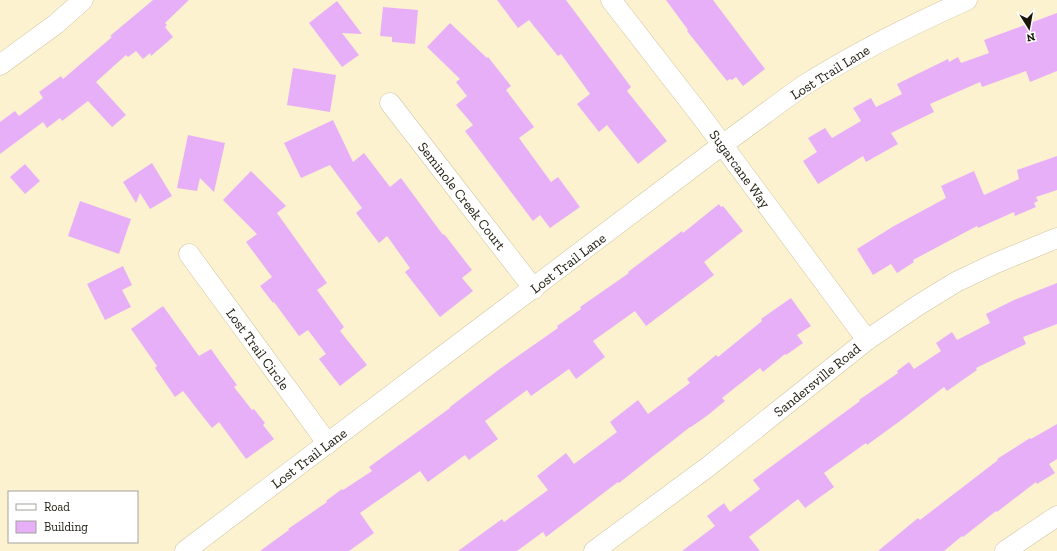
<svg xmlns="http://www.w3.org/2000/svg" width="1057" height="551" font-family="'Zilla Slab',serif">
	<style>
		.building { fill: #e8aff9 }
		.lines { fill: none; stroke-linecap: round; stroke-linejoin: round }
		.minor-casing { stroke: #cfc6a4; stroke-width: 21 }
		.minor { stroke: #fff; stroke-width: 20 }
		.labels { text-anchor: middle; stroke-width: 3; stroke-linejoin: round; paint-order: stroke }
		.street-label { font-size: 14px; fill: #1a170a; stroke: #fff }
	</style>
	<rect width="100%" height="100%" fill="#fcf2cf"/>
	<g class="building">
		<polygon points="153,0 189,0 165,23 167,25 165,27 173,37 151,56 150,53 143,59 136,51 128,57 126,55 96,82 126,115 112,127 88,101 62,121 60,118 47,128 43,122 0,154 0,122 15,111 19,116 43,98 39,92 61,76 63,79 112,37 110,36"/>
		<polygon points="497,0 566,0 631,87 627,91 667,141 638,164 607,125 599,132 577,104 590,94 561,54 558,56 529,20 518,28"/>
		<polygon points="666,0 713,0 765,69 743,86 736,77 732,80 730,79 727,81 687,31 688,30"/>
		<polygon points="337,1 362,34 342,33 359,55 342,67 309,23"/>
		<polygon points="383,7 418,10 415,44 392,42 392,37 380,36"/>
		<polygon points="1057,13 1057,71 1030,82 1026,71 982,87 980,82 930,104 934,112 891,133 898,144 866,162 863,156 818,184 803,161 817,152 808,138 825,128 832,138 861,121 853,108 871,98 876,107 902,94 897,84 948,59 949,62 958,57 961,63 989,53 984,40"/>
		<polygon points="450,23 487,58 488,57 511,86 506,90 534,127 519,138 551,182 558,177 580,207 550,228 540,215 533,221 465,131 473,125 456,105 467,96 456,82 460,79 427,47"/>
		<polygon points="293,68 336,75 330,112 287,105"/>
		<polygon points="333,120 353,162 364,153 390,187 401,178 443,235 444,234 472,270 462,278 473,291 440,317 405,272 410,268 387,236 379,243 356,213 362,208 330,165 301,178 284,143"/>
		<polygon points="188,135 225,143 214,192 200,178 197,191 177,188"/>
		<polygon points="1057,156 1057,190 1036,197 1038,201 1034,203 1036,207 1015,216 1014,212 978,228 977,226 913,260 914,262 897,273 891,264 873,275 857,249 894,226 946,198 941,186 974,171 984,195 1019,179 1017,170"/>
		<polygon points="152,163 172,196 150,209 140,193 136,203 123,182"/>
		<polygon points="25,164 40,181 25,194 10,177"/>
		<polygon points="251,171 286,206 277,213 327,283 317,290 344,327 340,331 367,365 340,386 319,359 326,354 308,330 299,336 274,302 273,303 260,286 272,277 246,242 257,234 223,200"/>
		<polygon points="80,201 131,219 119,254 68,236"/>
		<polygon points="719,204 721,207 723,206 743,231 704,262 714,275 646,326 635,311 593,341 605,357 576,379 569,369 531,396 527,390 485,421 498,439 469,460 465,455 428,482 420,471 360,513 374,533 349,551 260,551 289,530 288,529 327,502 326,501 342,489 343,490 372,471 369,467 450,408 450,407 501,368 558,328 557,326 581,309 580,307 629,273 628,272 682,231 683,233"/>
		<polygon points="123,266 132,285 122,290 131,307 105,320 87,284"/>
		<polygon points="1057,283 1057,324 1023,337 1026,344 976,368 977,370 947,391 944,387 900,421 867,445 866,443 824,473 834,487 805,508 798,499 749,537 760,551 682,551 715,526 707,516 724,503 730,512 760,489 753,480 860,401 859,400 898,373 897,371 909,362 914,369 941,351 936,343 952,332 957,340 990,323 986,314 1014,300"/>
		<polygon points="791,298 811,326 797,335 803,343 786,355 785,354 763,372 760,368 722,398 725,401 708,415 691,427 690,427 619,483 618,482 546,537 543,532 517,551 458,551 502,519 504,522 548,490 537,476 566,453 574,464 617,432 610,422 638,400 648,414 690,383 687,379 716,355 718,357 762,321 761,319"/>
		<polygon points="163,306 199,356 211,349 223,366 237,385 234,387 252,410 254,409 265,423 263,425 274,439 246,459 219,422 212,428 183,391 175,397 155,368 157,366 131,329"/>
		<polygon points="1057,424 1057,459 1049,464 1055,473 1037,484 1036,482 997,512 996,511 963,537 962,536 944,551 878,551 918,518 920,520 998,460 997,459 1030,438 1031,439"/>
	</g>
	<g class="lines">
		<defs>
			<g id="minor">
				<polyline points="611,0 701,116 867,340"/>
				<polyline points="0,65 56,24 83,0"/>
				<polyline points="390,103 534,289"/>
				<polyline points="189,254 328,444"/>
				<path d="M185 551 722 145C749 126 776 105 803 86 855 53 911 25 967 0"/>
				<polyline points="594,551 709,466 867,340 917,306 956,282 996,263 1057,238"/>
				<polyline points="1005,551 1057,516"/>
			</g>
		</defs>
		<use href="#minor" class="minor-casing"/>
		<use href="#minor" class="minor"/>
	</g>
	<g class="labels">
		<g class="street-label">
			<text transform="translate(830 72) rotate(-32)" y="5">Lost Trail Lane</text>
			<text transform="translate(740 169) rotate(54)" y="5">Sugarcane Way</text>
			<text transform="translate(462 196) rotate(52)" y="5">Seminole Creek Court</text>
			<text transform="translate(568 263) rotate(-37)" y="5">Lost Trail Lane</text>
			<text transform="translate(258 349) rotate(54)" y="5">Lost Trail Circle</text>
			<text transform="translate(817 380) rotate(-39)" y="5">Sandersville Road</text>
			<text transform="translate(309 458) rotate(-37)" y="5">Lost Trail Lane</text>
		</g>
	</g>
	<rect x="8" y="491" width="130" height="52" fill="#ffffff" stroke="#a3a29d"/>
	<rect x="16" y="504" width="20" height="6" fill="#ffffff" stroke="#a3a29d"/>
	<text x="44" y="511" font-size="12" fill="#1a170a">Road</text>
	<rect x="16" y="521" width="20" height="12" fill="#e8aff9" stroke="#a3a29d"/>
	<text x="44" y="531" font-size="12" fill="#1a170a">Building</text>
	<g transform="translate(1029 28) rotate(169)" stroke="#ffffff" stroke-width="3" paint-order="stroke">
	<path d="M0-3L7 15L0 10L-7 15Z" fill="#1a170a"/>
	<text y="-6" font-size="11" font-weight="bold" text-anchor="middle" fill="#1a170a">N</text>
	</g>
</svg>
